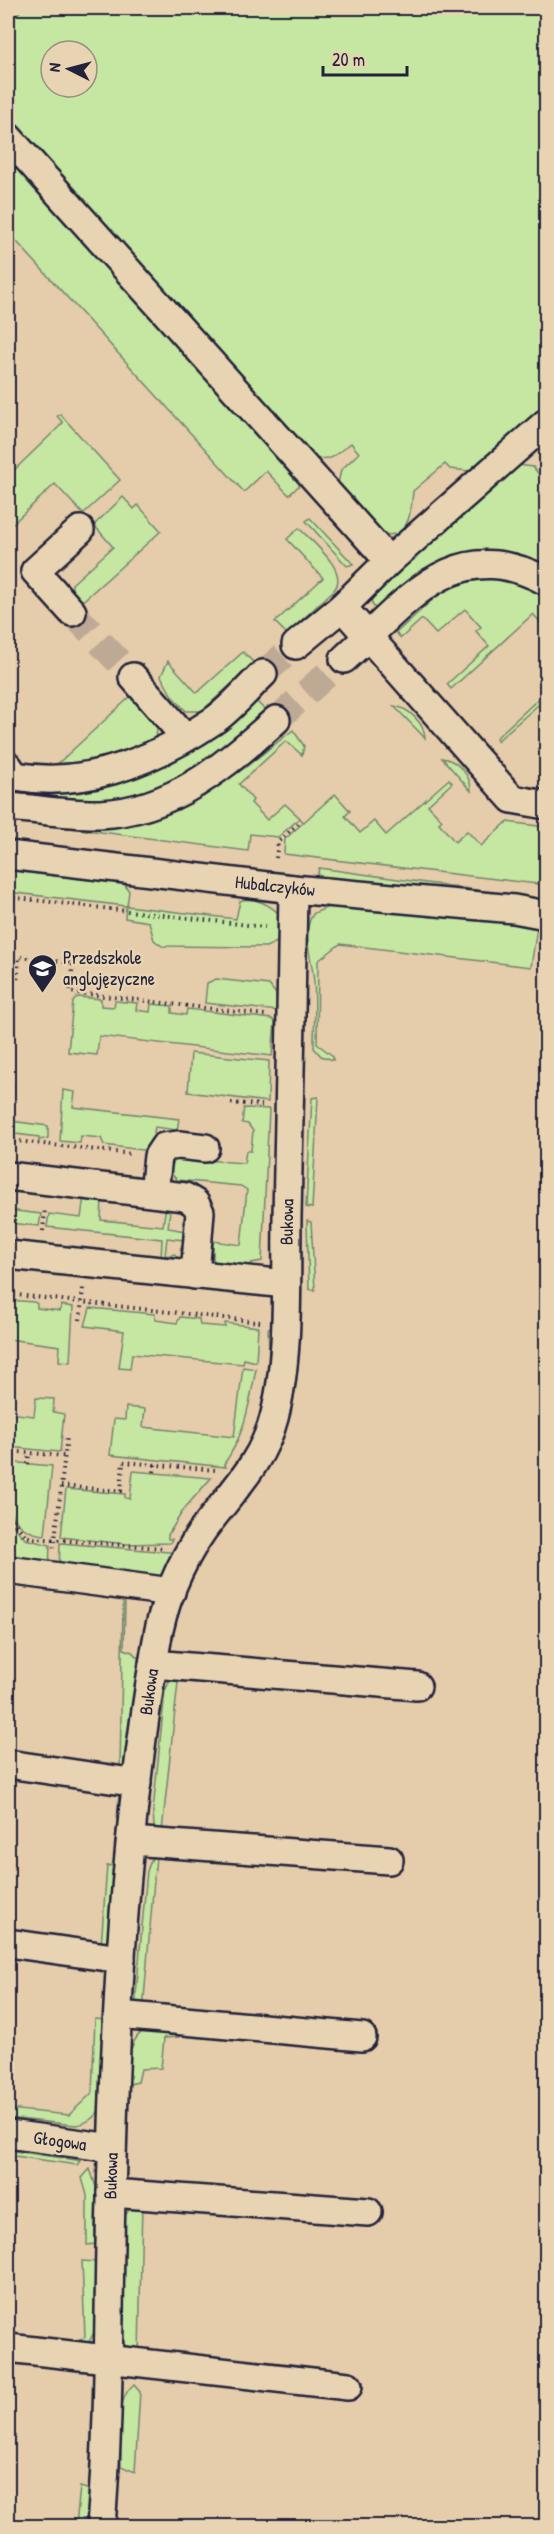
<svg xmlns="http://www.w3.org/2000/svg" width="554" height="2534" font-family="'Patrick Hand',sans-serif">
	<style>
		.green { fill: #c5e7a1; stroke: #74846e; stroke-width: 1.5; fill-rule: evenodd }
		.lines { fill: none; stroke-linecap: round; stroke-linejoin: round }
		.minor-tunnel { stroke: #beaa94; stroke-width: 27; stroke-dasharray: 27 14; stroke-linecap: butt }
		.minor-casing { stroke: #22223b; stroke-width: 32 }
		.path { stroke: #22223b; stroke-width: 4; stroke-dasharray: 1.5 4.5; stroke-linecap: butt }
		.minor { stroke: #e8d4b2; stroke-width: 27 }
		.labels { text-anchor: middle; stroke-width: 5; stroke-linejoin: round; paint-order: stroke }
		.street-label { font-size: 18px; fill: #22223b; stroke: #e8d4b2 }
		.poi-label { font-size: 18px; fill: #22223b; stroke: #e8d4b2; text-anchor: start }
	</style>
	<rect width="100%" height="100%" fill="#e5ccaa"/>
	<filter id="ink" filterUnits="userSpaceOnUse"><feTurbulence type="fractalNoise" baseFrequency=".0167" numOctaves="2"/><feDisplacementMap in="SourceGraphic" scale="12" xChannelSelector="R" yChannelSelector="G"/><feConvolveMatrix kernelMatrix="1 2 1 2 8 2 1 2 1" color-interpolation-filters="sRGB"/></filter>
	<g filter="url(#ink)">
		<g class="green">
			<path d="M24 8H546V404L469 471 450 469 445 464 413 491C411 513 409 544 377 532L338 484 341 470 359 453 351 443 331 458 313 459 8 124V22ZM51 51H87V87H51Z"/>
			<polygon points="8,150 305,480 289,495 266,471 244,492 8,232"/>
			<polygon points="60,414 120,480 83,514 55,484 8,528 8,476 63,423 57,416"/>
			<path d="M518 465 533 467 546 483V571L425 572 422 569 376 609C370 604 371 599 374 592Z"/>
			<polygon points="123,497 134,509 138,505 161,531 77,606 72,595 72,584 113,547 94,525"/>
			<polygon points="310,518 353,564 347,566 306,521"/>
			<path d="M299 528C312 542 350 571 334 590L287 634 275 622 323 578 287 539Z"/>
			<polygon points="496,574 546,594 546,628 533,614 451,689 447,684 489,646 476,631 481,627 465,609 436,634 422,619 401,638 396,633 441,592 438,588"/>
			<polygon points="243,652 254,663 202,711 186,711 172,696 161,676 168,661 197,693"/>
			<polygon points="546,692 546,698 497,741 496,738"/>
			<polygon points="132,695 158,726 155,740 123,757 52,769"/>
			<polygon points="255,700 265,710 234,739 187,773 180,782 112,804 8,797 8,790 45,792"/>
			<path d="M394 706C409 708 424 723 425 738Z"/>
			<polygon points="293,730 304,746 302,755 286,741 239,784 253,800 251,803 267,820 285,804 300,818 278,837 250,834 248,851 8,820 199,793 203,797 246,767"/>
			<path d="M442 758C457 760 471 775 471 791Z"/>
			<polygon points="449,779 452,783 428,805 442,820 439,823 455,842 467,831 481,846 507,822 546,827 546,885 284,854 285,839 335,794 350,811 345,816 360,833 374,821 386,835"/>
			<polygon points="319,868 484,891 317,878"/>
			<path d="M8 870 124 884 129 891 127 906 236 919 240 901C254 896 271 905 281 916V935L277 942 266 947 162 946 154 940 149 922 125 918 126 906 8 892Z"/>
			<path d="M331 906 538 921 531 967 340 944 318 961 317 1044 333 1056V1060L321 1056 314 1048C314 1026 316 1003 314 982 313 962 300 930 314 913Z"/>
			<polygon points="216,979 269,985 276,994 278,1011 205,1003 207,983"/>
			<polygon points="77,997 101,999 101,1006 114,1007 115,1001 137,1003 136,1010 150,1012 151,1004 172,1006 172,1013 186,1015 187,1009 272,1019 275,1022 272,1056 99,1036 97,1055 68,1052 73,1002"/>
			<polygon points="191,1053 269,1061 268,1102 188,1092"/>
			<polygon points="8,1084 14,1085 11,1121 48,1126 48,1138 39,1140 39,1137 8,1133"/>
			<polygon points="63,1090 75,1092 73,1107 179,1119 177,1130 155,1127 150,1151 104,1145 101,1138 81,1136 80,1143 60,1141"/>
			<polygon points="318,1097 312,1208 306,1207 312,1098"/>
			<polygon points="244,1108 269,1109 262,1261 251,1263 250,1269 217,1265 213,1259 213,1241 241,1245 247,1190 241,1186 177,1180 169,1171 176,1158 244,1163 246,1151 251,1151 253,1131 248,1124 242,1123"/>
			<polygon points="84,1196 102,1198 101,1220 163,1226 166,1206 179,1211 170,1210 168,1228 185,1231 183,1221 186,1220 184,1250 180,1250 184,1240 167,1238 165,1256 175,1254 176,1257 161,1261 162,1239 47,1227 49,1214 81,1218"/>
			<polygon points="8,1210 41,1214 39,1226 8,1223"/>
			<polygon points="307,1221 311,1222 315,1290 309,1289"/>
			<polygon points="8,1300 34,1302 37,1304 37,1308 60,1311 61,1305 73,1307 70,1362 59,1361 60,1346 8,1339"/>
			<polygon points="90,1308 154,1314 156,1320 177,1323 180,1317 199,1319 200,1325 225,1327 225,1323 258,1327 256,1362 244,1359 243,1364 132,1354 130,1369 119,1368 124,1331 85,1326"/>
			<path d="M272 1325 269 1383 254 1444 180 1545 179 1541C194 1513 217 1492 236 1467 264 1431 271 1374 268 1329Z"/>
			<path d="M243 1367 256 1369C249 1404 245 1435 224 1464L226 1467 110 1455 114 1419 125 1420 126 1407 145 1409 143 1427 234 1437Z"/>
			<polygon points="36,1398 54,1399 53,1412 64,1414 60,1452 8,1447 8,1413 34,1416"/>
			<path d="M8 1462 52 1466 45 1535C3 1531 7 1494 8 1462Z"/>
			<polygon points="133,1471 211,1478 184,1509 168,1535 168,1539 172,1539 170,1543 126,1544 61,1537 66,1489 125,1494 125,1498 130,1499"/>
			<polygon points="8,1519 25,1539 50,1545 49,1568 8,1562"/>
			<polygon points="60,1543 169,1552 176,1554 164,1577 158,1582 59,1570"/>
			<polygon points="116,1597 123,1599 125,1601 124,1649 132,1652 141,1661 126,1766 120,1769 123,1606 123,1602"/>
			<polygon points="171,1678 195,1678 194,1682 178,1682 162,1831 158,1831 154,1826 153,1811 165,1691"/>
			<polygon points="119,1793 122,1796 109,1943 105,1947 101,1946 107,1866 114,1865"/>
			<polygon points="156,1856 143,2010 136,2003 136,1995 147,1871 152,1858"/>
			<path d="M95 2019 106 2020 101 2108C94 2118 88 2123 76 2125L8 2118V2109L69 2115 92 2093Z"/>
			<path d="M147 2029 180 2031 179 2037 164 2038 161 2068 141 2069 138 2082 129 2084C130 2064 126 2039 147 2029Z"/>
			<polygon points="8,2150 76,2160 80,2161 77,2165 8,2155"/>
			<polygon points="90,2169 96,2187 95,2244 87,2245 87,2195 82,2178"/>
			<polygon points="142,2201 139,2356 128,2350 122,2340 123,2219 132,2205"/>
			<polygon points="82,2261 96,2262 96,2329 87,2345 73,2344 85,2337"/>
			<path d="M134 2384 140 2391 135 2472 121 2466C121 2441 113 2401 134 2384Z"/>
			<polygon points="80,2487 94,2491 89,2526 76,2526"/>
		</g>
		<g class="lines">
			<g class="minor-tunnel">
				<polyline points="72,612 133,677"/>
				<polyline points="263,674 296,645"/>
				<polyline points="276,720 344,659"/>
			</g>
			<defs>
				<g id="minor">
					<polyline points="8,137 389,561"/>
					<polyline points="546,423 389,561 342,607 512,799 546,805"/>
					<polyline points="72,612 35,571 80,530"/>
					<polyline points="296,645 342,607"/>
					<path d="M344 659C407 602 454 532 546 581"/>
					<polyline points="133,677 185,737"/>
					<path d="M8 766 15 776C86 789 155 760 213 721 231 709 247 689 263 674"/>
					<path d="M8 807C38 809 69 815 100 814 172 811 225 766 276 720"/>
					<polyline points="8,855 293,889 514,909 546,915"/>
					<polyline points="8,1176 185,1197 195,1203 200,1212 195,1275"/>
					<polyline points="154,1193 158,1156 164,1147 179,1145 205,1148"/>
					<polyline points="8,1255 286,1284"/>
					<polyline points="8,1570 171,1592"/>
					<polyline points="153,1664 417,1686"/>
					<polyline points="8,1764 137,1783"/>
					<polyline points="131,1841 389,1860"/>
					<polyline points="8,1943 121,1959"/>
					<polyline points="118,2015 362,2037"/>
					<polyline points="8,2134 112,2148"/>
					<polyline points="111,2193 368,2212"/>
					<polyline points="8,2348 348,2386"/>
					<path d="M101 2526C110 2418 108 2308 111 2199 115 2015 125 1828 156 1646 162 1606 179 1564 203 1530 230 1493 262 1464 274 1418 290 1357 286 1280 287 1217 289 1108 292 998 293 889"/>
				</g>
			</defs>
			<use href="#minor" class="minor-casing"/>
			<g class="path">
				<polyline points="276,858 278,842 302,820"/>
				<polyline points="8,897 265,927"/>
				<polyline points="8,981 17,982 19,957 73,963 70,992 265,1015"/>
				<polyline points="231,1103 262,1105"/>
				<polyline points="8,1140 132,1154"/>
				<polyline points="43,1231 45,1209"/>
				<polyline points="8,1294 260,1322"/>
				<polyline points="80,1320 83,1288"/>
				<polyline points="8,1451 64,1456"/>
				<polyline points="28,1464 29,1453"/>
				<polyline points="154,1472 155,1464"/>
				<polyline points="61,1486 121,1491 123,1462 216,1470"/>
				<polyline points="8,1515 26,1536 32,1538 162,1548"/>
				<polyline points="54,1548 67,1436"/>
			</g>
			<use href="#minor" class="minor"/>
		</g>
	</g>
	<defs>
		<symbol id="school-pin" viewBox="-11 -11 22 30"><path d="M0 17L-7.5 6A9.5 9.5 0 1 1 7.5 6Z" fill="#22223b" stroke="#e8d4b2"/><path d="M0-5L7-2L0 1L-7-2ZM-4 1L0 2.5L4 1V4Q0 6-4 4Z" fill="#fff"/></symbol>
	</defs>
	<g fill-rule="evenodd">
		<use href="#school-pin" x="26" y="952" width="33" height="45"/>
	</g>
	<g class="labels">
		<g class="street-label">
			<text transform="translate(275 886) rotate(6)" y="6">Hubalczyków</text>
			<text transform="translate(287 1222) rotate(-89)" y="6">Bukowa</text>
			<text transform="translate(149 1692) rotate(-82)" y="6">Bukowa</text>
			<text transform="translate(60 2141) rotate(8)" y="6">Głogowa</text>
			<text transform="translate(111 2176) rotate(-88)" y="6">Bukowa</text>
		</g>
		<g class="poi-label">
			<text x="63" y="964">Przedszkole<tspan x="63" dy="21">anglojęzyczne</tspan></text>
		</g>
	</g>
	<rect width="554" height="2534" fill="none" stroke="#e8d4b2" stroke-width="30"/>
	<rect x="15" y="15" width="524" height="2504" fill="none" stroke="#22223b" stroke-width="2" filter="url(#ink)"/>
	<g transform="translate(69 69) rotate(276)"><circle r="28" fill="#e8d4b2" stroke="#998d82" stroke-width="1.5"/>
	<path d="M0-4.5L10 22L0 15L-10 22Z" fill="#22223b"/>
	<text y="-9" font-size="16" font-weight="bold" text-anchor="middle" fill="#22223b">N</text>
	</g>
	<path d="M323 66v9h84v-9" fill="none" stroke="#22223b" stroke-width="3"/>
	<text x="332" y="66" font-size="18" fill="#22223b" stroke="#e8d4b2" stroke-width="4.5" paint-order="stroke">20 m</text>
</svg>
